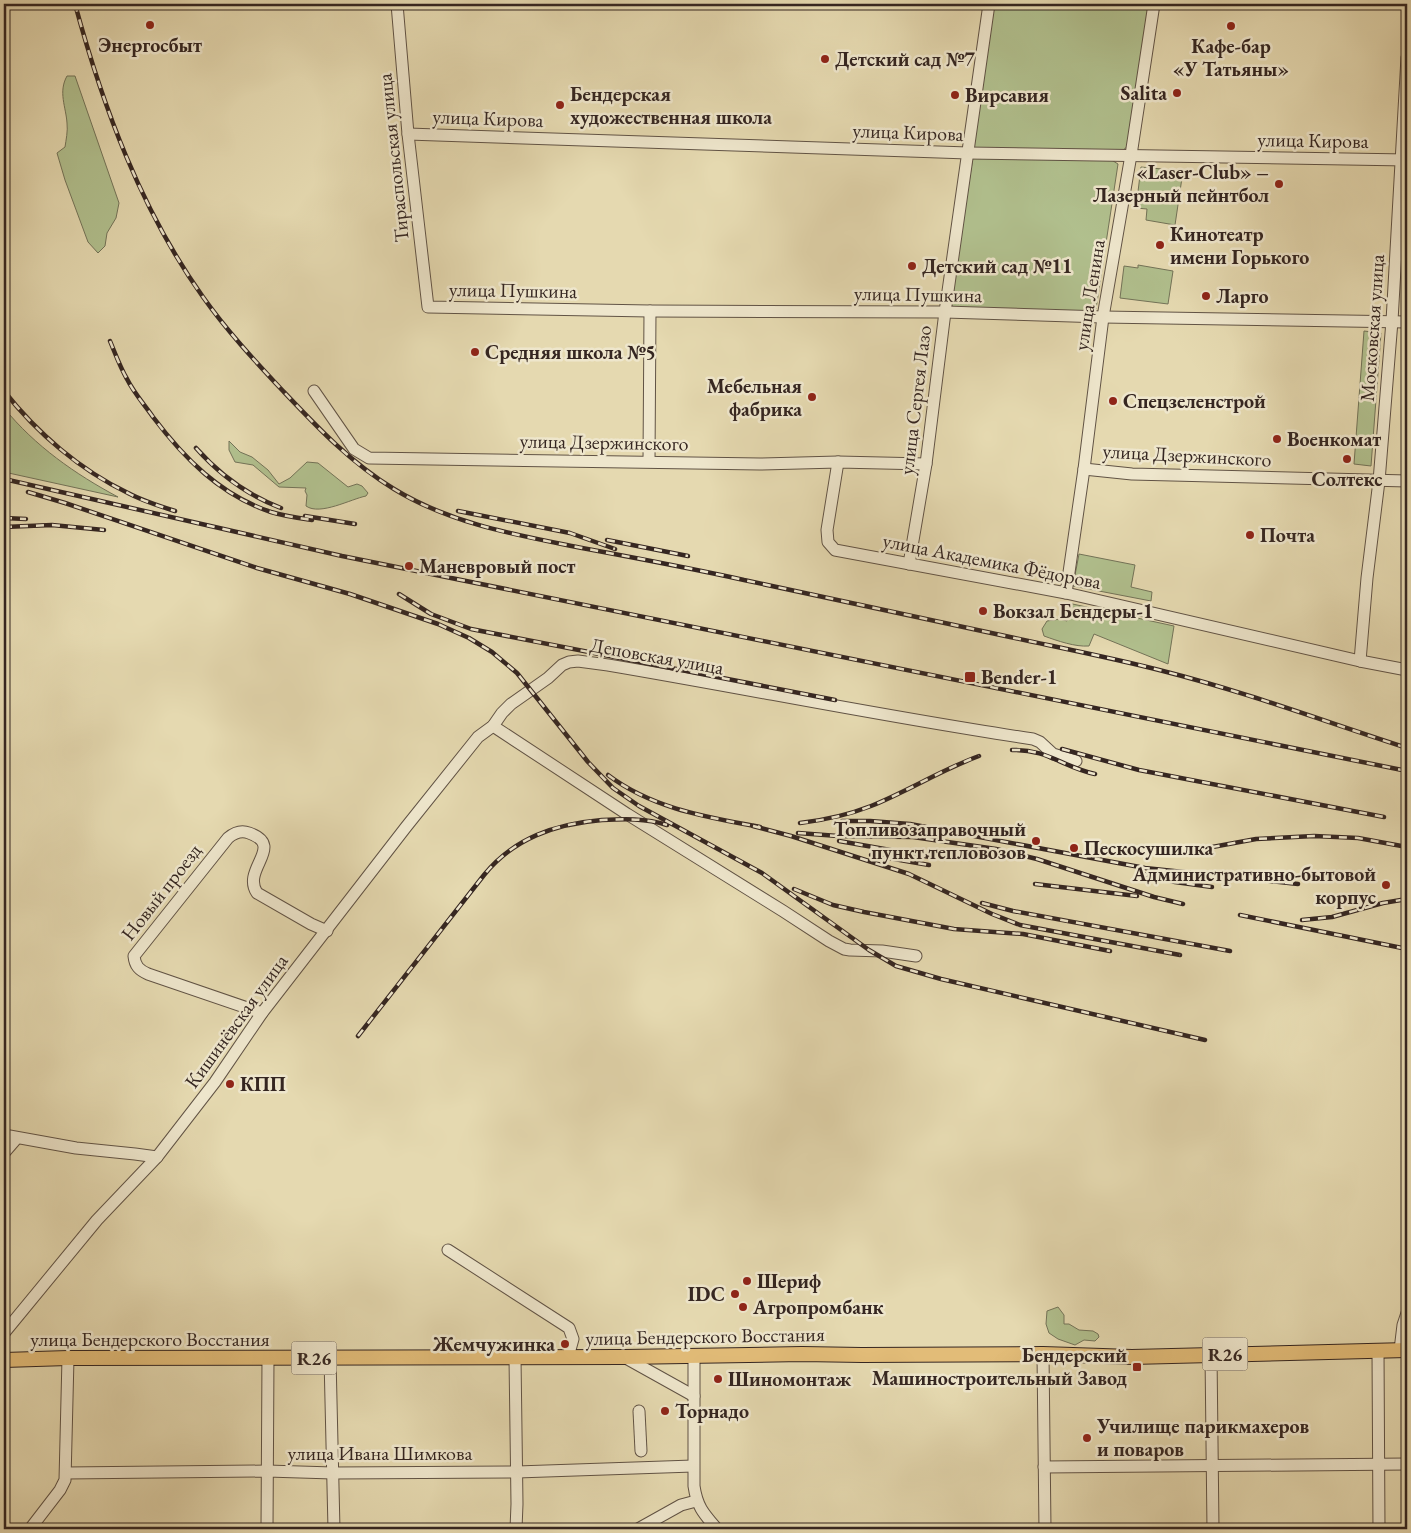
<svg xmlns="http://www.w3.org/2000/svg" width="1411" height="1533" font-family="'EB Garamond',serif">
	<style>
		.green { fill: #b1c08e; stroke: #737358 }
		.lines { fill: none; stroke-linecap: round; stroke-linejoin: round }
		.minor-casing { stroke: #615345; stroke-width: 13 }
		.major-casing { stroke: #352621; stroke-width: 16 }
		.minor { stroke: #eee6cc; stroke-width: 11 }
		.major { stroke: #e2bc78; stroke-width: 14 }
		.rail-casing { stroke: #352621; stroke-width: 4.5 }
		.rail { stroke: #eee6cc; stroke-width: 2.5; stroke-dasharray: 8; stroke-linecap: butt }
		.poi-dot { fill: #8f2418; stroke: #eee6cc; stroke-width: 2 }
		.labels { text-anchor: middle; stroke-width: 5; stroke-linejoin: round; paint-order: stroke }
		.shield { fill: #eee6cc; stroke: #6c6054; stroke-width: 1 }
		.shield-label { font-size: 19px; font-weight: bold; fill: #352621 }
		.poi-label { font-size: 20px; font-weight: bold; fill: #352621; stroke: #eee6cc; text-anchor: start }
		.street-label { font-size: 20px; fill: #352621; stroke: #eee6cc }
	</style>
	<rect width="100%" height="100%" fill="#e5d9b0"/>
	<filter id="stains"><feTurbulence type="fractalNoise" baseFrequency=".004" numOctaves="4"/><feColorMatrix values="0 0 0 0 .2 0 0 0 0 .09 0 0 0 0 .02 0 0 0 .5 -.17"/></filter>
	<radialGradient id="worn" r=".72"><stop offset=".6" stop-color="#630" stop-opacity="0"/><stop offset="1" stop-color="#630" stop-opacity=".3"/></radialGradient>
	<g class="green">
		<polygon points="989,4 1071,4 1149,6 1128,146 1117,155 968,153"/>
		<path d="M67 76H75L119 203 116 218 107 233 105 246 98 253 88 242 65 180 57 153 65 147C66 140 68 131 67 123 66 107 58 92 67 76Z"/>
		<polygon points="973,157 1110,159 1118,164 1096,309 1087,313 957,309 953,307 950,302"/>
		<polygon points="1141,167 1183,171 1175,225 1146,220 1147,209 1136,208"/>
		<polygon points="1138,265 1173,271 1168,304 1120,298 1124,266 1138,268"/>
		<rect x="1403" y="276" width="4" height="34"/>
		<polygon points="1364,331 1381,333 1371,466 1354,464"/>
		<path d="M4 408C35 446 75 474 118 497L4 472Z"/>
		<path d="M229 441 240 452 252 457 268 470 279 484 290 478 307 462 318 463 348 487 357 484 362 486 368 493 366 496C351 499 320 516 306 506L307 495 305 491 306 488 279 487 253 465 235 462 229 450Z"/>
		<polygon points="1079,554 1135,565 1131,587 1152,592 1151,601 1073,586"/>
		<path d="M1068 603 1174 626 1168 664 1094 634 1089 646C1075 647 1058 641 1044 636L1042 629 1047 621 1060 619 1067 621Z"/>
		<polygon points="1058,1307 1064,1315 1064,1324 1069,1324 1079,1330 1093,1331 1098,1334 1099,1337 1095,1341 1084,1340 1075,1345 1058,1339 1049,1333 1046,1324 1047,1311"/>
	</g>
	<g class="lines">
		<defs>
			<g id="minor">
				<polyline points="397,4 408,134 428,307 650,311 945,312 1103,317 1407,322"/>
				<polyline points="408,134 968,153 1407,160"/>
				<polyline points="314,391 354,449 369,458 760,464 838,462 926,464"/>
				<polyline points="649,461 650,311"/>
				<polyline points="838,462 827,530 828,542 835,550 1066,593 1360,661 1407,670"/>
				<polyline points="1084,469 1132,474 1407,481"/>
				<polyline points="909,564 926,464 945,312 989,4"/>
				<polyline points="1066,593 1084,469 1103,317 1131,155 1154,4"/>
				<polyline points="1360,661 1367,578 1379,481 1392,321 1407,57"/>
				<polyline points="493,726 627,814 783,911 829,941 844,949 850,950 882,951 916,956"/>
				<path d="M262 1013 148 974C139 970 135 966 134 956L228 838C234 833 241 830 249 833 286 846 241 869 257 893L311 924 327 931"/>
				<polyline points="4,1135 76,1148 135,1154 157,1157"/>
				<polyline points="4,1153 17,1138"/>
				<polyline points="448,1250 569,1328 573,1339 568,1357"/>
				<path d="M4 1333 97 1220 157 1157 215 1082 262 1013 406 827 478 737 493 726 502 713 511 704 548 678 562 665 569 662 578 661 608 665C750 689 891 718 1033 739L1040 742 1053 754 1076 761"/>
				<polyline points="1400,1350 1403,1325 1407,1313"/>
				<polyline points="1378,1351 1379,1529"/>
				<polyline points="1043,1354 1045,1529"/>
				<polyline points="1211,1354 1213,1529"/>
				<path d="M694 1356V1486C697 1507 704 1514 717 1529"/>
				<polyline points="624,1357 694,1396"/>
				<polyline points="330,1358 334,1529"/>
				<polyline points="515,1358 517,1504 516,1529"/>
				<polyline points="639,1411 641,1451"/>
				<polyline points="1044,1467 1407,1464"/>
				<polyline points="66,1473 267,1471 333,1473 517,1472 693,1466"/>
				<polyline points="30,1529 60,1490 65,1480 68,1358"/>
				<polyline points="267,1529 268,1358"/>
				<polyline points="638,1529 681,1505 696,1501"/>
			</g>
			<polyline id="major" points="4,1360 68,1358 624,1357 802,1354 862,1355 1043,1354 1132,1357 1407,1350"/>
		</defs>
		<use href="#minor" class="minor-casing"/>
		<use href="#major" class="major-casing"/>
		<use href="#minor" class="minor"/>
		<use href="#major" class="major"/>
		<defs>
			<g id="rail">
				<path d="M75 4C103 107 141 210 203 297 227 331 255 361 283 391 318 428 351 463 394 489 451 524 517 535 582 548 636 558 690 568 744 580 833 599 922 618 1010 637 1061 648 1113 658 1163 671 1246 692 1326 722 1407 748"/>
				<path d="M110 341C115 353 120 367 127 379 134 393 144 404 153 417 184 458 220 495 271 512 284 516 298 518 312 520"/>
				<path d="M4 391C37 433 80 470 128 493 143 501 159 506 175 511"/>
				<path d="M196 448C220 475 247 495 281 508"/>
				<polyline points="4,479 342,556 1407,771"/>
				<polyline points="28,492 65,503 257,568 350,594 438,624 469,638 492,652 517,673 588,762 613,788 639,806 762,873 869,950 896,966 941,979 1205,1040"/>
				<polyline points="458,511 570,533 615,549"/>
				<polyline points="305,516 355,524"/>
				<polyline points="4,518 26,519"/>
				<polyline points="4,527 52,525 104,530"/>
				<polyline points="607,540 688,556"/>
				<polyline points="399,594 431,614 471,629 835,700"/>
				<polyline points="1062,749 1139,770 1384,817"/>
				<path d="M1012 750C1047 749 1063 767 1095 774"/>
				<path d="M608 775C653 809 707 817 760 827"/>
				<polyline points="842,821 870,821 910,824 1145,868 1298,884"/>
				<path d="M800 823C825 820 848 815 871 806 908 791 941 770 979 756"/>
				<polyline points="753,826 791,836 909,874 992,914 1020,925 1180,955"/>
				<polyline points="798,833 838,836 913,837 996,849 1037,859 1154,897 1183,904"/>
				<polyline points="839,841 930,857"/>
				<polyline points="1196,850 1256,839 1314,836 1358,838 1407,847"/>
				<polyline points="871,855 929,865"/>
				<polyline points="1140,873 1175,882 1212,887"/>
				<polyline points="1035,884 1137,896"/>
				<polyline points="794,889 833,905 864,912 954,929 1023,934 1110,951"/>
				<polyline points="982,903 1013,911 1230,951"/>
				<polyline points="1240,915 1407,949"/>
				<polyline points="1302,920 1332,917 1383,903 1407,899"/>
				<path d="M358 1036 484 875C514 838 555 824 602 820 624 819 645 818 667 825"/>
			</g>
		</defs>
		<use href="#rail" class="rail-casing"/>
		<use href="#rail" class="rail"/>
	</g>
	<g class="poi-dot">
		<circle cx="150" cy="25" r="5"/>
		<circle cx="1231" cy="26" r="5"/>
		<circle cx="825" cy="59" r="5"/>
		<circle cx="1177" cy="93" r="5"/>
		<circle cx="955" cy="95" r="5"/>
		<circle cx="560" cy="105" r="5"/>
		<circle cx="1279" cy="184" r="5"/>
		<circle cx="1160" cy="245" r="5"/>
		<circle cx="912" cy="266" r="5"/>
		<circle cx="1206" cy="296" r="5"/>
		<circle cx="475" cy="352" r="5"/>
		<circle cx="812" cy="397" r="5"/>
		<circle cx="1113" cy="401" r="5"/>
		<circle cx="1277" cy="439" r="5"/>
		<circle cx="1347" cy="459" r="5"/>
		<circle cx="1250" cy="535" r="5"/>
		<circle cx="409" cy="566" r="5"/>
		<circle cx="983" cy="611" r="5"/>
		<rect x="964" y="671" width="12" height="12" rx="2.5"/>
		<circle cx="1036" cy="841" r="5"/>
		<circle cx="1074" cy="848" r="5"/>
		<circle cx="1386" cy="885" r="5"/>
		<circle cx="230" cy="1084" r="5"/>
		<circle cx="747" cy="1281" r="5"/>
		<circle cx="735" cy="1294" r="5"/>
		<circle cx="743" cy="1307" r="5"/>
		<circle cx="565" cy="1344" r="5"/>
		<rect x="1132" y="1362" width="10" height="10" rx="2.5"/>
		<circle cx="718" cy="1379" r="5"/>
		<circle cx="665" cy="1411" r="5"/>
		<circle cx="1087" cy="1438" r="5"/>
	</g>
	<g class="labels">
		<g class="shield">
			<rect x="1202.5" y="1337.5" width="45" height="33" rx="4"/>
			<rect x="291.5" y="1341.5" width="45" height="33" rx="4"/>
		</g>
		<g class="shield-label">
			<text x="1225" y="1361">R26</text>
			<text x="314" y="1365">R26</text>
		</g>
		<g class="poi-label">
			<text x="150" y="52" text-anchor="middle">Энергосбыт</text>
			<text x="1231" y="53" text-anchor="middle">Кафе-бар<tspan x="1231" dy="23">«У Татьяны»</tspan></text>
			<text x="835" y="66">Детский сад №7</text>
			<text x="1167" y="100" text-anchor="end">Salita</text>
			<text x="570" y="101">Бендерская<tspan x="570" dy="23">художественная школа</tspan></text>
			<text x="965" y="102">Вирсавия</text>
			<text x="1269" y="179" text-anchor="end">«Laser-Club» –<tspan x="1269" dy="23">Лазерный пейнтбол</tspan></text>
			<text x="1170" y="241">Кинотеатр<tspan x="1170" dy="23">имени Горького</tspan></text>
			<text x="922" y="273">Детский сад №11</text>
			<text x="1216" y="303">Ларго</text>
			<text x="485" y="359">Средняя школа №5</text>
			<text x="802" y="393" text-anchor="end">Мебельная<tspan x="802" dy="23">фабрика</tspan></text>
			<text x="1123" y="408">Спецзеленстрой</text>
			<text x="1287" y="446">Военкомат</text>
			<text x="1347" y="486" text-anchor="middle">Солтекс</text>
			<text x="1260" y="542">Почта</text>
			<text x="419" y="573">Маневровый пост</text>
			<text x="993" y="618">Вокзал Бендеры-1</text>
			<text x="981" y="684">Bender-1</text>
			<text x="1026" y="836" text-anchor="end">Топливозаправочный<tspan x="1026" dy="23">пункт тепловозов</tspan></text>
			<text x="1084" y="855">Пескосушилка</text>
			<text x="1376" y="881" text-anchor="end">Административно-бытовой<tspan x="1376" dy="23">корпус</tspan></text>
			<text x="240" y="1091">КПП</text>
			<text x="757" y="1288">Шериф</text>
			<text x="725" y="1301" text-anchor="end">IDC</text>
			<text x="753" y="1314">Агропромбанк</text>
			<text x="555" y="1351" text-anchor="end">Жемчужинка</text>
			<text x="1127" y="1362" text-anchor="end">Бендерский<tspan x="1127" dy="23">Машиностроительный Завод</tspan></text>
			<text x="728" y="1386">Шиномонтаж</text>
			<text x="675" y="1418">Торнадо</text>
			<text x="1097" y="1433">Училище парикмахеров<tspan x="1097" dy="23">и поваров</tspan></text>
		</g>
		<g class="street-label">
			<text transform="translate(488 118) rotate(2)" y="7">улица Кирова</text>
			<text transform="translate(908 132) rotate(2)" y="7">улица Кирова</text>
			<text transform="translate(1313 140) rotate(1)" y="7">улица Кирова</text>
			<text transform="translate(393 158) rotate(-96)" y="7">Тираспольская улица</text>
			<text transform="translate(513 290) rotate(1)" y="7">улица Пушкина</text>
			<text transform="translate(918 294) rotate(1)" y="7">улица Пушкина</text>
			<text transform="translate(1089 295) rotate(-81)" y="7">улица Ленина</text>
			<text transform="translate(1372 328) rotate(-86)" y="7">Московская улица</text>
			<text transform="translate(915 400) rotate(-83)" y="7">улица Сергея Лазо</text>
			<text transform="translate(604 442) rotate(1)" y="7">улица Дзержинского</text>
			<text transform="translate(1187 455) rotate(3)" y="7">улица Дзержинского</text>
			<text transform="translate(992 561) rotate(11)" y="7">улица Академика Фёдорова</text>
			<text transform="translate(657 656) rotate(10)" y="7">Деповская улица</text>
			<text transform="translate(161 892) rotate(-52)" y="7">Новый проезд</text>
			<text transform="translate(236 1021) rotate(-54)" y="7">Кишинёвская улица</text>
			<text transform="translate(705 1336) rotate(-1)" y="7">улица Бендерского Восстания</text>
			<text x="150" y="1346">улица Бендерского Восстания</text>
			<text x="380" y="1460">улица Ивана Шимкова</text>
		</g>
	</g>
	<rect width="1411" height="1533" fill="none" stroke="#e5d9b0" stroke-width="20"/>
	<rect x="5" y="5" width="1401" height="1523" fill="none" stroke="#352621" stroke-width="2.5"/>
	<rect x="10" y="10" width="1391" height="1513" fill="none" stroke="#352621"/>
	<rect width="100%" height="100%" filter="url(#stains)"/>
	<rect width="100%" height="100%" fill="url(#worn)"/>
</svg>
